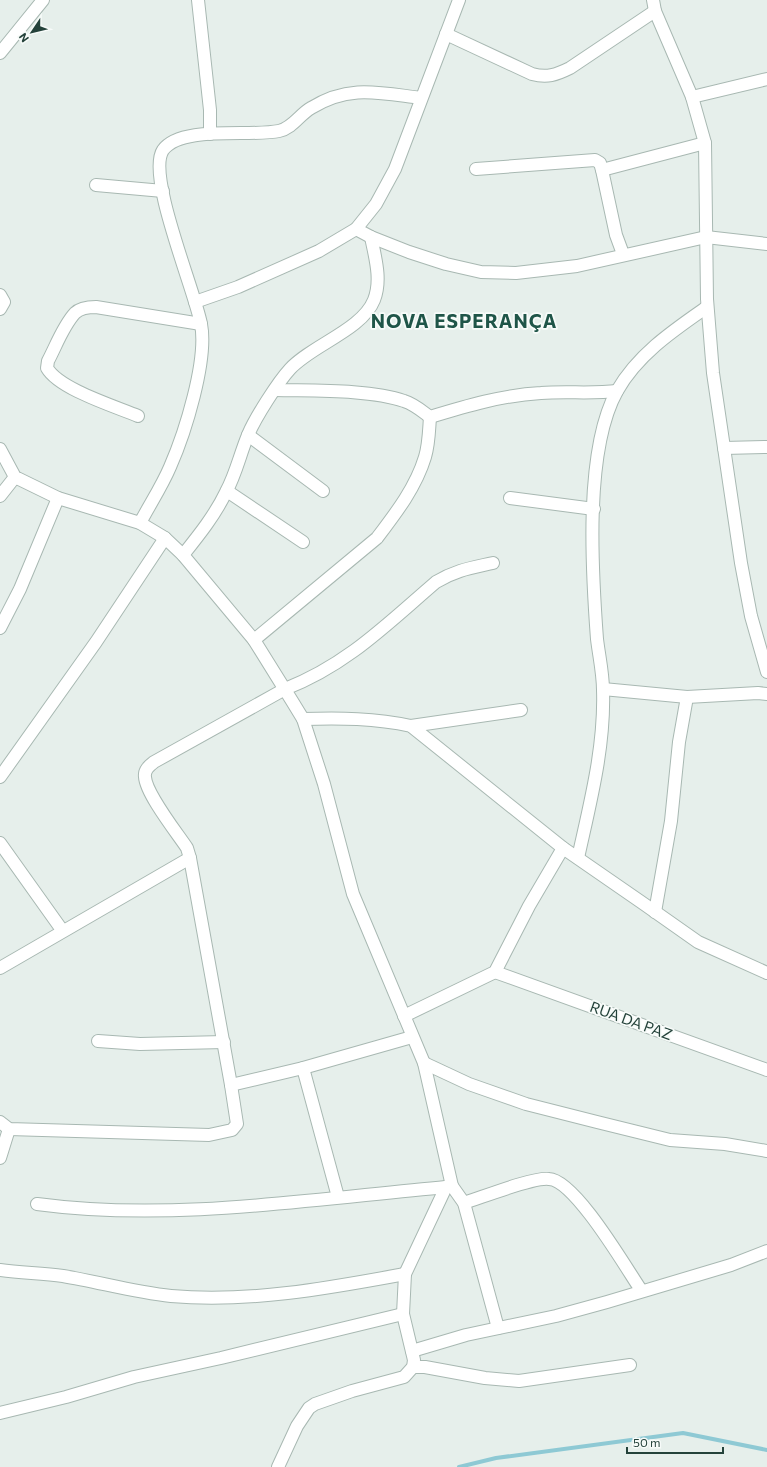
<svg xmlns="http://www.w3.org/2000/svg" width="767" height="1467" font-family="Commissioner,sans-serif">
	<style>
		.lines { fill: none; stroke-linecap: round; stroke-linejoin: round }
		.stream { stroke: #8ec9d4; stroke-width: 4 }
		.minor-casing { stroke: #a8b8b2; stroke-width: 14 }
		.minor { stroke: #fff; stroke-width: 12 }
		.labels { text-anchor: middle; stroke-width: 3.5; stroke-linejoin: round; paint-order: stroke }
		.street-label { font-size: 15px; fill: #24423a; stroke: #f7fbf9 }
		.district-label { font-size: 19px; font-weight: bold; letter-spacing: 1px; fill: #1f5548; stroke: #f7fbf9 }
	</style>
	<rect width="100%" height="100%" fill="#e6efeb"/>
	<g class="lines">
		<polyline class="stream" points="459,1467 496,1458 683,1433 767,1450"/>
		<defs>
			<g id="minor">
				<polyline points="198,0 210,110 210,134"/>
				<polyline points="653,0 655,11 692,97 705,143 707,299 713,373 741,563 751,616 767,672"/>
				<path d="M446 34 532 74C547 78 556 75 570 68L655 11"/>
				<polyline points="0,53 43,0"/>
				<polyline points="692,97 767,79"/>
				<polyline points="476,169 595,160 600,163 602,170 616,235 623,254"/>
				<polyline points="602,170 705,143"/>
				<polyline points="96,185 163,191"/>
				<polyline points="356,229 371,237 409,252 446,264 481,272 516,273 577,266 706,237 767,244"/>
				<polyline points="0,295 4,302 0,309"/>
				<polyline points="195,302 238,287 319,251 356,229 376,204 395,169 459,0"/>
				<path d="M275 390C312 391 370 389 404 401 414 404 422 411 430 417 466 406 503 395 541 393 566 391 592 394 617 391"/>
				<path d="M138 416C114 406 59 389 47 368L48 361C56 346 63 326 75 313 80 308 89 307 96 307L201 324"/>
				<polyline points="248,435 323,491"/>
				<polyline points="724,448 767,447"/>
				<polyline points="0,449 15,477 58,498 140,523 165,538 183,555 254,640 292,701 303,719 324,784 353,894 424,1063 452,1186 446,1187 405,1274 403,1314 414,1360 413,1367 404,1377 352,1391 315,1404 309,1408 297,1426 278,1467"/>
				<polyline points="227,491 303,542"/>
				<polyline points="0,496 15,477"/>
				<polyline points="510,498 594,509"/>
				<path d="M140 523C150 504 162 486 170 467 185 433 208 360 201 324 195 291 146 175 163 150 181 125 250 137 279 131 293 128 300 114 311 108 349 84 380 93 421 98"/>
				<path d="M183 555C199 535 215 515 226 492 236 474 240 454 248 435 255 418 278 382 290 369 312 345 362 330 374 300 382 280 375 257 371 237"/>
				<polyline points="0,628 20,589 58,498"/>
				<path d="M254 640 377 538C396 513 416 487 425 457 429 444 429 430 430 417"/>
				<polyline points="603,689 687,697 758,693 767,694"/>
				<path d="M303 719C340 718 375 718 411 726L563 848 644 904 698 942 767 973"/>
				<polyline points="411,726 521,710"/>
				<polyline points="0,777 96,642 165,538"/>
				<polyline points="0,843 62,930"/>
				<path d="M578 858C590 803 605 747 603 690 603 673 599 656 597 639 592 572 584 450 617 391 638 354 674 330 707 307"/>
				<polyline points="655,912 671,821 679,742 687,697"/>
				<polyline points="0,968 190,858"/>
				<polyline points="495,972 767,1070"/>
				<polyline points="404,1016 495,972 529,906 563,848"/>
				<polyline points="98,1041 140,1044 224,1042"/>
				<polyline points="424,1063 469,1084 526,1104 597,1122 670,1140 725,1144 767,1151"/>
				<polyline points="303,1068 338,1197"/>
				<polyline points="231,1085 303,1068 412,1037"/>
				<path d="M0 1122 9 1129 209 1135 232 1130 237 1124 231 1085 190 858 187 848C177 833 146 794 145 777 144 770 149 766 154 762L285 689C347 665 387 624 436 582 456 570 471 568 493 563"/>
				<polyline points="0,1158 9,1129"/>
				<polyline points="452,1186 464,1203 498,1328"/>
				<path d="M464 1203C483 1197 533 1177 549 1179 575 1180 626 1268 641 1290"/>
				<path d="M37 1204C170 1222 313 1199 446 1187"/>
				<path d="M0 1270C21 1273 42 1273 63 1276 99 1282 134 1292 171 1296 249 1303 329 1288 405 1274"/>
				<polyline points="412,1351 466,1335 556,1316 607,1302 731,1265 767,1251"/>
				<polyline points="413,1367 425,1367 485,1378 519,1381 630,1365"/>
				<polyline points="0,1413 66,1397 134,1377 221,1358 403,1314"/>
			</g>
		</defs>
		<use href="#minor" class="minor-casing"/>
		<use href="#minor" class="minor"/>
	</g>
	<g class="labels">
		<g class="street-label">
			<text transform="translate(631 1021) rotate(20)" y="5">RUA DA PAZ</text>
		</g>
		<g class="district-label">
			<text x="464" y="328">NOVA ESPERANÇA</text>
		</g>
	</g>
	<g transform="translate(32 32) rotate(235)" stroke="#f7fbf9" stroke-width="3" paint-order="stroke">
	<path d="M0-3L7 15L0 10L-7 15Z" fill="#24423a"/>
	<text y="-6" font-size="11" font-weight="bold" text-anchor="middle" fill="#24423a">N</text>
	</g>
	<path d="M627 1447v6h96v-6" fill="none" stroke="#24423a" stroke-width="2"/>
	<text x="633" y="1447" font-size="12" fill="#24423a" stroke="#f7fbf9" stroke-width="3" paint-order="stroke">50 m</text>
</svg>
